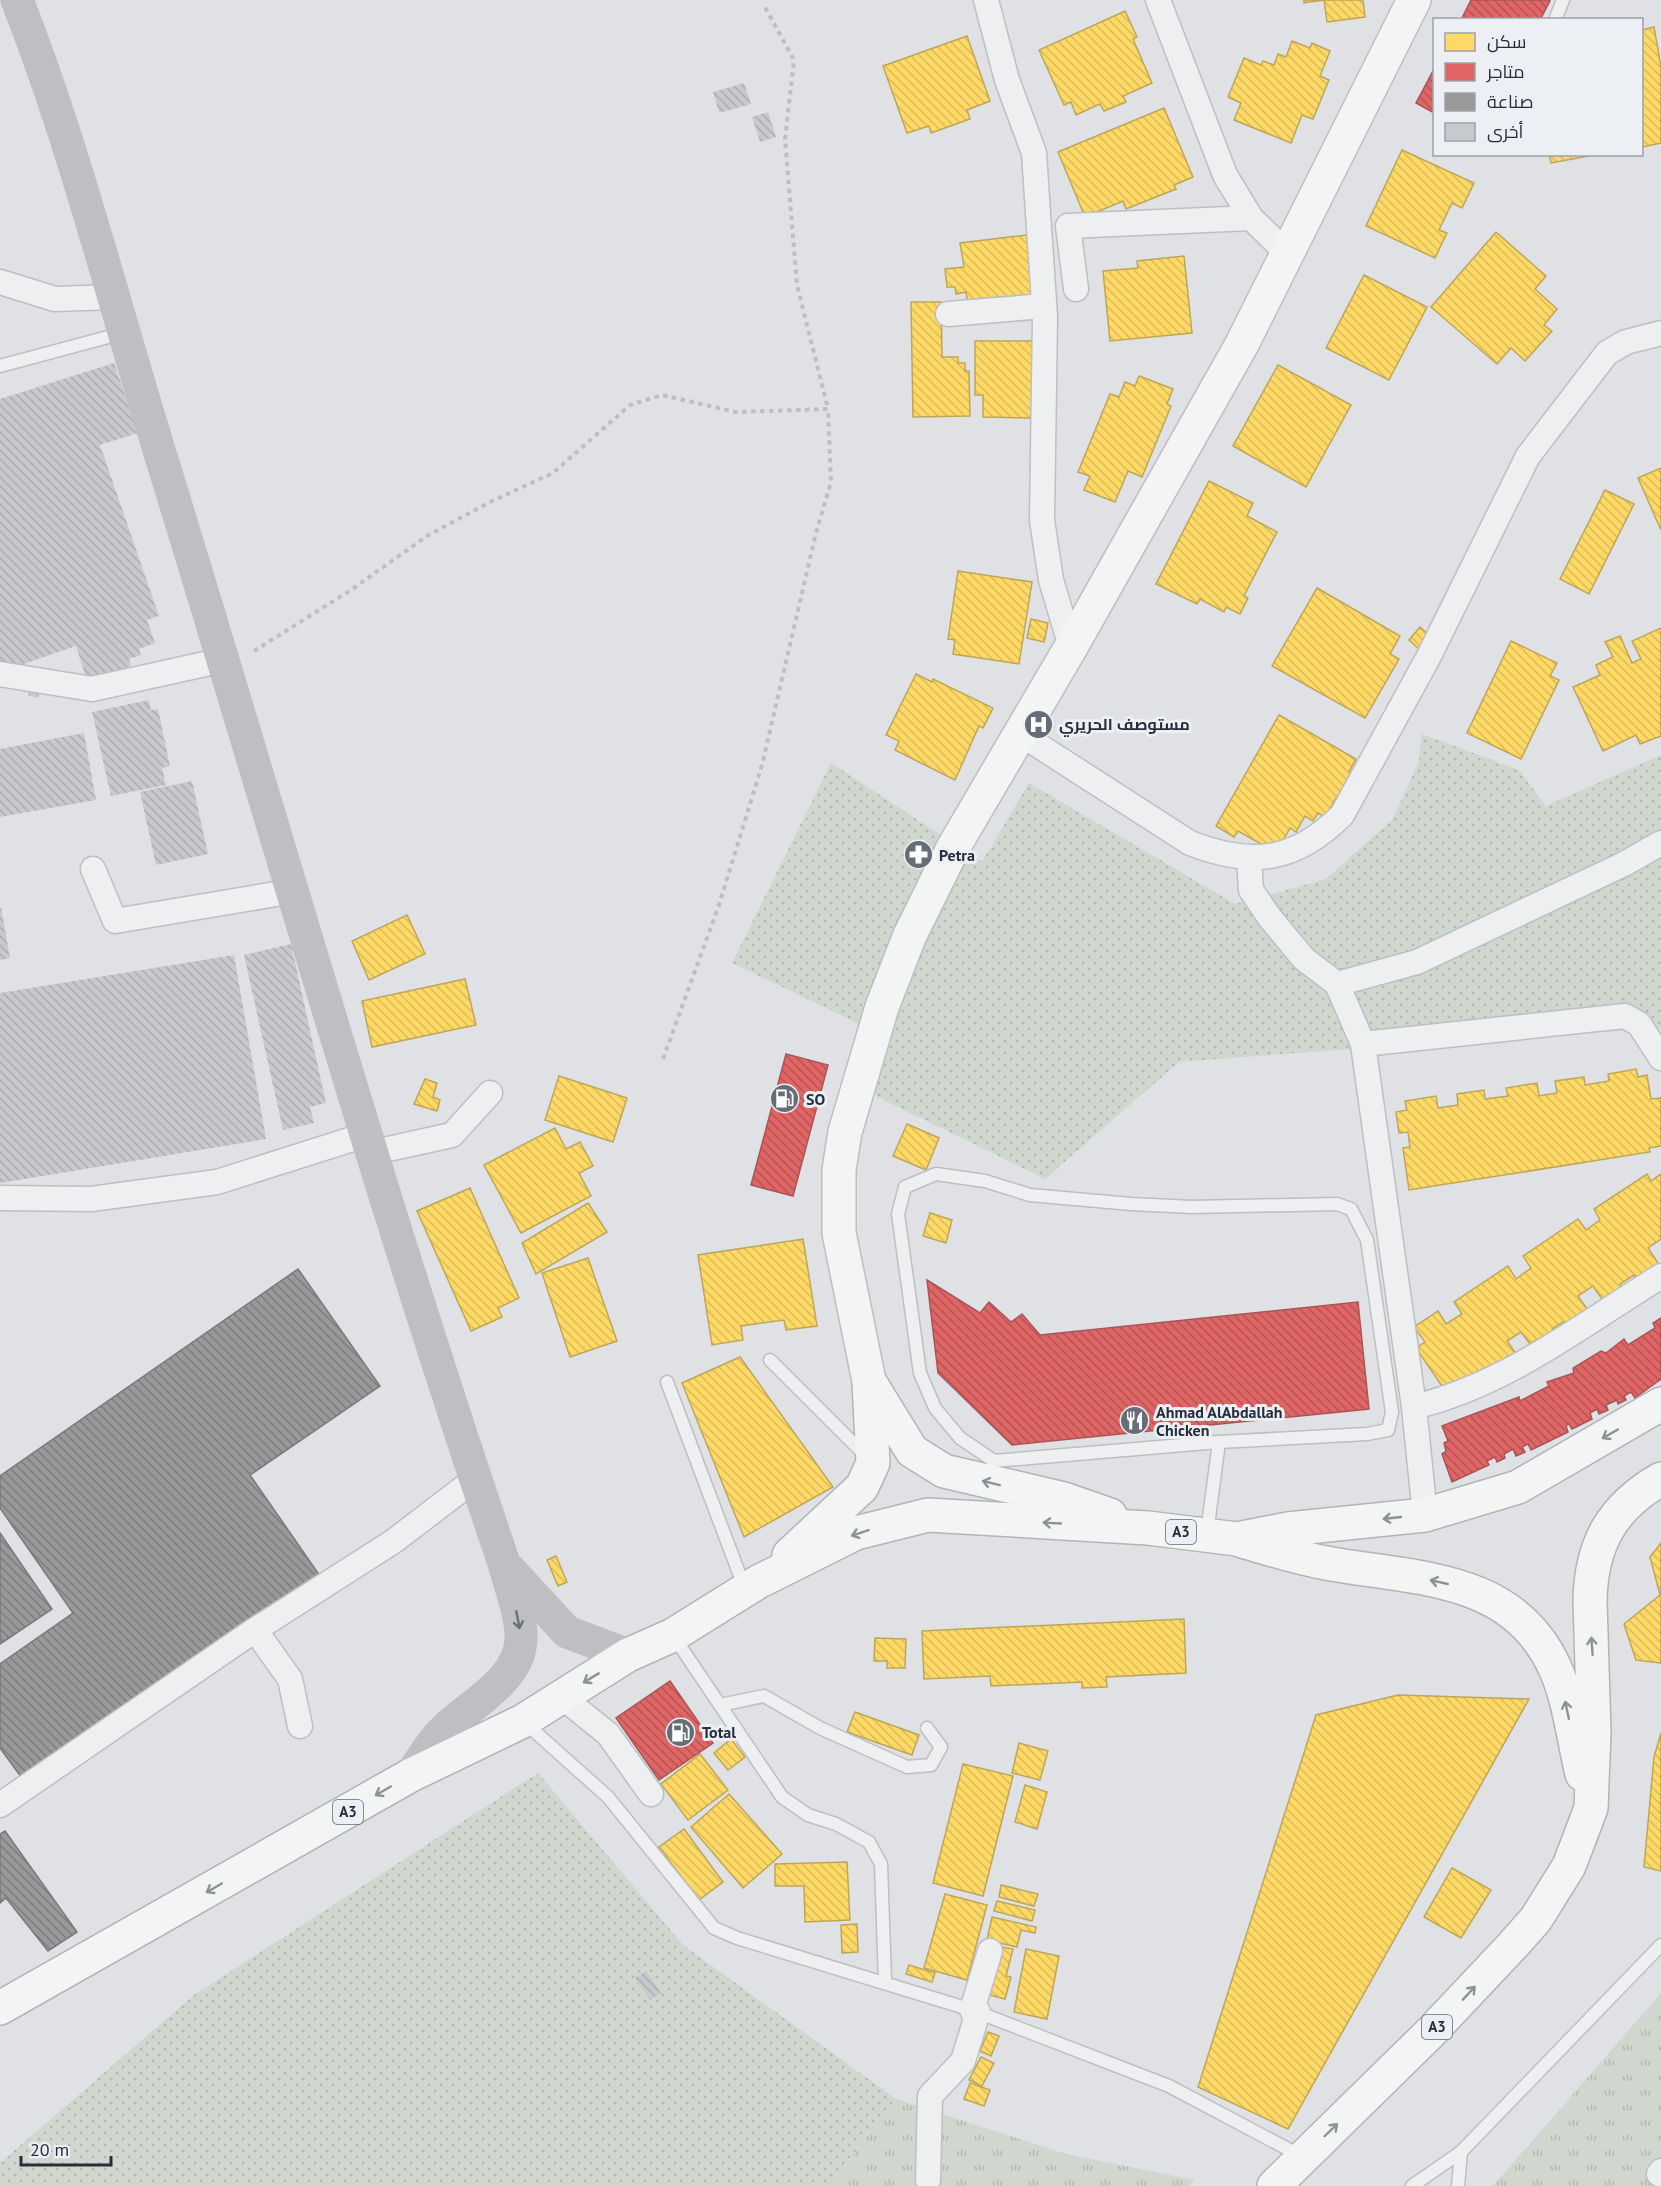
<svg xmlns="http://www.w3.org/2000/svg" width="1661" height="2186" font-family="'PT Sans',Cairo,sans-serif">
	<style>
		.grass { fill: url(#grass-dots) }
		.park { fill: url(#park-tufts) }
		.homes { fill: url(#homes-back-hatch); stroke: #bea659; stroke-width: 1.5 }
		.shops { fill: url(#shops-back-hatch); stroke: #a85559; stroke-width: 1.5 }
		.industry { fill: url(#industry-back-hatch); stroke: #77797d; stroke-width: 1.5 }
		.building { fill: url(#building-back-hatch) }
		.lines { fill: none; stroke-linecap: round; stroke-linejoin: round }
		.service-casing { stroke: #bdbfc2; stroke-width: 15 }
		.minor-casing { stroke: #bdbfc2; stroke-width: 27 }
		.primary-casing { stroke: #bcbec1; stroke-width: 36 }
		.trunk-casing { stroke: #b1b4b8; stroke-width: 36 }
		.path { stroke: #bdbfc4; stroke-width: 4; stroke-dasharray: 4.5 4.5; stroke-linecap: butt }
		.service { stroke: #eeeff0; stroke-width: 12 }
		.minor { stroke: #eeeff0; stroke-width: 24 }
		.secondary { stroke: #bdbfc3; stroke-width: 33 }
		.primary { stroke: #f3f4f4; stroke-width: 33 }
		.trunk { stroke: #f3f4f4; stroke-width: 33 }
		.oneway { stroke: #8d9198 }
		.oneway2 { stroke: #6a6f78 }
		.labels { text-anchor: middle; stroke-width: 6; stroke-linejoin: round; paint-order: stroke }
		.shield { fill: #eceff4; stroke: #626872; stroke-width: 1.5 }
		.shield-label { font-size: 15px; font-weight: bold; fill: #272e3b }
		.poi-label { font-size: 16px; font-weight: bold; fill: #272e3b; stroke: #eceff4; text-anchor: start }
	</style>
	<defs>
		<pattern id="grass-dots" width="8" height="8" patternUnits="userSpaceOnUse" patternTransform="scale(1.5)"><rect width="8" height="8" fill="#cfd7cf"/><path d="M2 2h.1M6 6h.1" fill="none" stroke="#b2b9b3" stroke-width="1.8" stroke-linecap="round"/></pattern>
		<pattern id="park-tufts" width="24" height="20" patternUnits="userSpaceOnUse" patternTransform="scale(1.5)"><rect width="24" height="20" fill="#cfd7cf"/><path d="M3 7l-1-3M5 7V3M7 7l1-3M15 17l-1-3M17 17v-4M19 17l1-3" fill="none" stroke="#b2b9b3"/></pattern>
		<pattern id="homes-back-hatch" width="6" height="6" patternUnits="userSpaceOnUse" patternTransform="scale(1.5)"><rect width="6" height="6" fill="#ffd966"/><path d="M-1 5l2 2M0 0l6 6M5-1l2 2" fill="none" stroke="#dbbb59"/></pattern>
		<pattern id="shops-back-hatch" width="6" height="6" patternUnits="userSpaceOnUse" patternTransform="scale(1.5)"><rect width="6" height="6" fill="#e06666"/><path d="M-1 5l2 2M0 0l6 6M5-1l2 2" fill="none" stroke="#b65455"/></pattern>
		<pattern id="industry-back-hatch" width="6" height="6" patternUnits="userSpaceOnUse" patternTransform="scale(1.5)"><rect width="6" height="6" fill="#999"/><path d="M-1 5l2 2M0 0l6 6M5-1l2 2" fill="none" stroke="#7d7d7e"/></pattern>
		<pattern id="building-back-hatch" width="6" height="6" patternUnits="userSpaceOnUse" patternTransform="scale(1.5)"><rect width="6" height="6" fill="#c7c9cc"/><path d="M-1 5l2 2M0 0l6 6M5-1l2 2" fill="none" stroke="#abadb0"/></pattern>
	</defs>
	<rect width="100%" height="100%" fill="#dfe1e4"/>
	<g class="grass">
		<polygon points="1422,734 1519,770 1546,806 1661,755 1661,1029 1520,1036 1179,1062 1045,1179 876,1096 870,1029 732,963 831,763 982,862 1029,783 1235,904 1326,879 1393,819 1419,761"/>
		<polygon points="538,1773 683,1945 896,2099 829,2186 0,2186 0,2163 194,1995"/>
	</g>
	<g class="park">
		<polygon points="1661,1993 1661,2186 1493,2186"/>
		<polygon points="896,2099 1066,2154 1195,2180 1189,2186 829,2186"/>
	</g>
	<g class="homes">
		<polygon points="1304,0 1363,0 1365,17 1327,22 1324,0 1304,3"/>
		<polygon points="1125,11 1137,37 1133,39 1152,83 1123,96 1126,102 1104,111 1100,104 1076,115 1071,102 1064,105 1039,50"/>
		<polygon points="1654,27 1661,67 1661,143 1642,147 1642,30"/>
		<polygon points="967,36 990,101 967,110 970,119 931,133 929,126 907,133 883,66"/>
		<polygon points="1292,41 1310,48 1312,43 1330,51 1320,76 1329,80 1313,119 1302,115 1291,143 1234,120 1241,103 1228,97 1244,58 1261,65 1263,61 1274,65 1278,54 1286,57"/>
		<polygon points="1164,108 1193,177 1174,185 1176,189 1126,209 1123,201 1085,217 1058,152"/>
		<polygon points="1402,150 1474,183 1462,208 1452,203 1439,230 1447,233 1435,258 1366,226"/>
		<polygon points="1549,154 1600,154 1551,163"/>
		<polygon points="1496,232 1546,276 1535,289 1557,309 1544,325 1552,331 1525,361 1511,348 1497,364 1431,307"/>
		<polygon points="1027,235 1034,303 968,305 966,292 956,294 955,287 947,287 945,269 964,267 960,243"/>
		<polygon points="1184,256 1192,333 1110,341 1103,271 1138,268 1137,261"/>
		<polygon points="1364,275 1427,307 1389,380 1326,348"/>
		<polygon points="911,302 941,302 942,357 958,357 958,363 965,363 965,371 969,371 970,416 913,417"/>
		<polygon points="975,341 1035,341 1035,418 983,417 983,395 975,395"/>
		<polygon points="1278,365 1351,405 1306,487 1233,446"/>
		<polygon points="1139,376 1173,389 1167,404 1171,406 1142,477 1128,471 1115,502 1084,490 1090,476 1078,472 1110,394 1119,397 1125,382 1135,386"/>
		<polygon points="1661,468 1661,530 1638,478"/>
		<polygon points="1209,481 1253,503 1247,516 1277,532 1244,596 1248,598 1240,614 1226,607 1224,612 1200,599 1197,604 1156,584"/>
		<polygon points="1605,490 1634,504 1589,594 1560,579"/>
		<polygon points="958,571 1032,582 1019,664 953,654 955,640 948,639"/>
		<polygon points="1317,588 1400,636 1390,654 1399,659 1365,718 1272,666"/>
		<polygon points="1031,619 1048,623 1044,642 1027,638"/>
		<polygon points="1420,627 1430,636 1419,649 1409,640"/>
		<polygon points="1661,628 1661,736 1640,744 1636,735 1603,751 1573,687 1600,675 1596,665 1613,657 1605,642 1620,636 1632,663 1641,659 1632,641"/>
		<polygon points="1511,641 1557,663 1550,676 1559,680 1521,759 1467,733"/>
		<polygon points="916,674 932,682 933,679 993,708 983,728 979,726 955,780 895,750 899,741 886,735"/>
		<polygon points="1279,715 1356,759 1349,772 1358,777 1344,803 1336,798 1325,817 1318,813 1313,821 1305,816 1296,832 1290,828 1281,844 1263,845 1238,831 1234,837 1216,826"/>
		<polygon points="407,915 425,954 369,980 352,941"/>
		<polygon points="465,979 476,1025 372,1047 362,1001"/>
		<polygon points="1636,1069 1638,1077 1647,1075 1651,1099 1661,1098 1661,1146 1649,1148 1650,1152 1409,1190 1403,1148 1410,1147 1408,1132 1399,1133 1396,1112 1407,1110 1405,1101 1436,1096 1438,1108 1458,1105 1457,1094 1484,1090 1485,1099 1508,1096 1506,1088 1537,1083 1539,1096 1557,1093 1555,1081 1584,1077 1585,1085 1609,1081 1608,1074"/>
		<polygon points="559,1076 627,1098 613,1142 545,1120"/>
		<polygon points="425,1079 437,1083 433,1097 440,1100 437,1111 414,1104"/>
		<polygon points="907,1124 939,1138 926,1170 893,1156"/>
		<polygon points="555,1128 566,1149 580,1142 593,1166 579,1173 591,1196 521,1233 484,1165"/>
		<polygon points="1647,1174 1651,1181 1661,1174 1661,1239 1648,1248 1660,1266 1638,1281 1634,1275 1620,1284 1623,1290 1604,1302 1593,1286 1578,1296 1589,1312 1567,1327 1563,1322 1552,1329 1556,1335 1539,1346 1536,1340 1530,1344 1521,1332 1507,1341 1519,1358 1499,1372 1494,1364 1448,1395 1416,1348 1425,1342 1414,1327 1438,1311 1446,1324 1462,1314 1454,1302 1508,1266 1516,1279 1531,1268 1523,1256 1578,1219 1586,1230 1600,1220 1594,1209"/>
		<polygon points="470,1188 519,1298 498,1308 502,1317 471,1331 417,1211"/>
		<polygon points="588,1203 607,1232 536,1274 522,1243"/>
		<polygon points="930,1213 952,1220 946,1243 923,1236"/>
		<polygon points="803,1239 817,1326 786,1330 784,1320 741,1326 743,1340 712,1345 698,1255"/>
		<polygon points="588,1258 617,1341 570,1357 542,1273"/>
		<polygon points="740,1357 833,1487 744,1537 682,1383"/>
		<polygon points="1661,1543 1661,1663 1636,1660 1624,1624 1660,1595 1650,1557"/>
		<polygon points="556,1556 567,1582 558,1586 547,1560"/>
		<polygon points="1184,1619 1186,1673 1106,1677 1107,1687 1082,1688 1082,1682 991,1686 990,1676 924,1679 922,1631"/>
		<polygon points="875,1638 906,1639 905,1668 887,1668 887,1661 874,1661"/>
		<polygon points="1398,1695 1529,1699 1288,2129 1198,2087 1316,1715"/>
		<polygon points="855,1712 919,1735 912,1755 847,1732"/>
		<polygon points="1661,1733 1661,1871 1644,1867 1654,1757"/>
		<polygon points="731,1739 745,1757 728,1770 714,1753"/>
		<polygon points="1019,1743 1048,1751 1040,1780 1012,1773"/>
		<polygon points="700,1754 728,1790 688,1820 661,1784"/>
		<polygon points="963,1764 1013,1776 983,1896 933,1883"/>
		<polygon points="1025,1785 1047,1792 1037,1829 1015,1822"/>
		<polygon points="729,1794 782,1854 743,1888 691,1827"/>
		<polygon points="684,1829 723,1882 699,1900 659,1847"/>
		<polygon points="847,1862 850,1920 805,1922 804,1886 775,1886 775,1864"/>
		<polygon points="1452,1868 1491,1890 1461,1938 1424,1917"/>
		<polygon points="1001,1885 1038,1894 1034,1906 999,1897"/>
		<polygon points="945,1894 987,1905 967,1980 924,1968"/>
		<polygon points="997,1901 1035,1910 1032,1921 994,1911"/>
		<polygon points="992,1917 1036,1927 1035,1933 1021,1930 1017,1947 987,1940"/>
		<polygon points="857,1924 858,1952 842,1953 841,1925"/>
		<polygon points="1002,1947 1013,1949 1006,1976 1011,1977 1005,1999 990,1995"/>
		<polygon points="1026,1949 1059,1956 1047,2019 1014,2012"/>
		<polygon points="909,1965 935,1973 932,1982 906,1974"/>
		<polygon points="988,2032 999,2036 991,2056 980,2051"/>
		<polygon points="981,2057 994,2063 982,2086 969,2080"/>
		<polygon points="970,2083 990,2090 984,2106 964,2099"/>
	</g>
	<g class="shops">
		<polygon points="1471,0 1547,0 1550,1 1540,20 1461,20"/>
		<polygon points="1434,69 1434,113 1416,103"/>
		<polygon points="786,1054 828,1065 793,1196 751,1185"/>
		<polygon points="927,1280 980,1313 989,1302 1011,1322 1022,1314 1040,1335 1358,1302 1369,1409 1012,1445 938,1373"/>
		<polygon points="1661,1318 1661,1379 1635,1398 1631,1392 1624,1396 1626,1400 1618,1404 1617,1400 1606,1405 1608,1410 1599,1414 1597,1409 1590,1413 1592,1419 1572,1429 1569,1424 1566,1426 1568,1432 1531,1450 1528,1444 1522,1447 1525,1452 1516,1456 1513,1449 1504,1454 1505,1458 1497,1462 1495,1457 1487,1461 1489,1465 1452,1482 1442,1454 1446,1451 1444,1443 1448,1441 1442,1426 1519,1397 1520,1401 1549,1386 1547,1382 1574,1373 1573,1368 1601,1351 1606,1353 1624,1339 1628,1345 1655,1328 1653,1323"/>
		<polygon points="670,1681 713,1743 659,1780 616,1718"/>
	</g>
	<g class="industry">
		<polygon points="298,1269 380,1386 250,1475 320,1576 24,1781 0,1748 0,1664 73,1613 0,1508 0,1476"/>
		<polygon points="0,1533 52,1609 0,1644"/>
		<polygon points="5,1831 77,1932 48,1951 6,1898 0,1903 0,1834"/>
	</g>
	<g class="building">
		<polygon points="744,83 751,104 719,113 713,92"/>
		<polygon points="768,112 776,137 760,142 752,117"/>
		<polygon points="114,363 138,433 100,445 159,616 147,620 155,643 139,649 141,655 129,659 131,666 87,681 76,646 3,671 0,662 0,399"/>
		<polygon points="31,684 41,687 38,698 28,695"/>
		<polygon points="149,700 151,710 158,709 170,766 162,768 166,785 111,796 92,712"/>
		<polygon points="84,733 96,800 0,817 0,749"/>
		<polygon points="192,781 208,854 156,865 140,792"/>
		<polygon points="1,907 10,958 0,960 0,908"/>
		<polygon points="291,944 326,1103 310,1107 314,1123 283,1130 244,955"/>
		<polygon points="234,955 266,1139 0,1183 0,993"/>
		<polygon points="646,1971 661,1993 650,2000 635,1978"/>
	</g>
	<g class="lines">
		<defs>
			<g id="service">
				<polyline points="1555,20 1563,0"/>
				<polyline points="0,366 123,333"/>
				<polygon points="936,1174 985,1181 1030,1195 1131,1204 1192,1207 1337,1204 1351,1209 1367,1240 1392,1412 1388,1430 1367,1434 1219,1442 994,1461 960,1438 935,1408 920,1373 898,1214 905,1187"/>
				<polyline points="770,1360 867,1457"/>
				<polyline points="667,1382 745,1589"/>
				<polyline points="1207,1533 1219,1442"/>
				<polyline points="674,1637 782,1797 808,1815 836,1824 869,1842 881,1864 885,1981"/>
				<polyline points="720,1705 764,1696 820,1728 907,1767 931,1765 941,1747 927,1728"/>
				<polyline points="524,1722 608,1797 714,1928 737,1938 972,2010 1169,2086 1301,2156"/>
				<polyline points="1412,2186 1461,2152"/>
				<polyline points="1458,2186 1461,2152 1661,1945"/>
			</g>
			<g id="minor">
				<polyline points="986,0 1007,80 1034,153 1045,317 1042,520 1051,580 1071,647"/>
				<polyline points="1158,0 1225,175 1251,218 1288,254"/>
				<polyline points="0,282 55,299 112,297"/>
				<polyline points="1076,289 1068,226 1251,218"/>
				<polyline points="948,314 1044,306"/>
				<polyline points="0,674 92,689 223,660"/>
				<path d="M1019 733 1190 843C1252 867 1295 862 1342 815L1428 658 1528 456 1607 353 1626 342 1661 333"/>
				<polyline points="1249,858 1251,890 1270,918 1304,959 1337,984 1363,1044 1625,1016 1639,1024 1661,1058"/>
				<polyline points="93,869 115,921 294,891"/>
				<polyline points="1337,984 1417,962 1624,864 1661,843"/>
				<polyline points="1363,1044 1414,1407 1425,1515"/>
				<polyline points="370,1153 452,1135 490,1093"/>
				<polyline points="0,1198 91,1199 217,1182 365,1135"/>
				<path d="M1414 1407C1506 1385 1582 1325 1661 1276"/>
				<polyline points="255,1630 290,1679 300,1726"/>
				<polyline points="561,1696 608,1734 651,1794"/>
				<polyline points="0,1805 255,1630 394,1541 475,1479"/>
				<polyline points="972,2010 990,1951"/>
				<polyline points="1659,2174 1661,2171"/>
				<polyline points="928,2180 930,2096 963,2061 978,2012"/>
			</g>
			<polyline id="primary" points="869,1381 839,1233 839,1170 845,1132 882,1007 910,935 953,848 1071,647 1242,344 1414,0"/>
			<g id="trunk">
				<polyline points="869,1381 912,1451 944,1471 1064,1499 1110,1515"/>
				<path d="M1242 1541C1270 1549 1298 1558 1326 1563 1413 1579 1513 1574 1555 1668 1569 1698 1574 1741 1582 1774"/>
				<polyline points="789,1555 862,1487 873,1463 869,1382"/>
				<polyline points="0,2008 411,1775 523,1721 628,1655 673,1635 758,1582 856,1533 928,1515 1148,1528 1237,1539 1288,1529 1425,1515 1518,1487 1661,1404"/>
				<path d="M1274 2186 1430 2033 1513 1945 1536 1919 1569 1866 1591 1808 1594 1732 1590 1601C1591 1544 1612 1507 1661 1479"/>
			</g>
		</defs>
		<use href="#service" class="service-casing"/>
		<use href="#minor" class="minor-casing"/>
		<use href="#primary" class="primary-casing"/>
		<use href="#trunk" class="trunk-casing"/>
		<g class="path">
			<polyline points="254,651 351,590 427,536 488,503 553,473 630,405 662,395 736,412 828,409 797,285 785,139 794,60 765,7"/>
			<polyline points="663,1059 719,905 762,765 816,533 831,482 828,409"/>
		</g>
		<use href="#service" class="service"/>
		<use href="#minor" class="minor"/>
		<g class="secondary">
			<path d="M17 0C76 150 115 309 163 463 276 830 380 1199 504 1563 510 1587 522 1616 521 1640 519 1681 469 1705 444 1730 431 1742 421 1760 411 1775"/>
			<polyline points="509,1569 567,1632 628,1655"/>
		</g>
		<use href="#primary" class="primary"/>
		<use href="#trunk" class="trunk"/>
	</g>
	<defs><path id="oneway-shaft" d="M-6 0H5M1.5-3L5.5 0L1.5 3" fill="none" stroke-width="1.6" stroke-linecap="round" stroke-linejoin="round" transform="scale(1.5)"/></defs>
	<g class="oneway">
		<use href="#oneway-shaft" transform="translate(1610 1434) rotate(150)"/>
		<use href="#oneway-shaft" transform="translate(991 1483) rotate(-166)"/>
		<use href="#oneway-shaft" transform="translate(1392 1518) rotate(174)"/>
		<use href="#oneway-shaft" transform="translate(1052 1523) rotate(-177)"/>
		<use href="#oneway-shaft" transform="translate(860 1533) rotate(162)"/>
		<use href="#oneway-shaft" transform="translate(1439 1582) rotate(-167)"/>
		<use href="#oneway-shaft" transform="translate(1592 1646) rotate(-94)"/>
		<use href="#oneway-shaft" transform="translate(591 1678) rotate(149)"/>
		<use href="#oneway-shaft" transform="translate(1567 1710) rotate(-102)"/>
		<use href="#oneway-shaft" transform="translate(383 1791) rotate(150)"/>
		<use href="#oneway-shaft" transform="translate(214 1888) rotate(150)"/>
		<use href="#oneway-shaft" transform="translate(1469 1993) rotate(-47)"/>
		<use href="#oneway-shaft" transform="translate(1331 2130) rotate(-44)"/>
	</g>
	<use class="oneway2" href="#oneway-shaft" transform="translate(518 1620) rotate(79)"/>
	<defs>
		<symbol id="hospital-disc" viewBox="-11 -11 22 22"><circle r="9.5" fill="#676d76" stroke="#eceff4"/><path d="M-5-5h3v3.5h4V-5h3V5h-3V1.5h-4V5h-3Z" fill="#fff"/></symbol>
		<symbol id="pharmacy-disc" viewBox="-11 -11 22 22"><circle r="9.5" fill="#676d76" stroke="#eceff4"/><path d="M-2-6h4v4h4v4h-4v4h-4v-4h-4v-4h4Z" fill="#fff"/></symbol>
		<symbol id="fuel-disc" viewBox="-11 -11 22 22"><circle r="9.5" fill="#676d76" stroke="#eceff4"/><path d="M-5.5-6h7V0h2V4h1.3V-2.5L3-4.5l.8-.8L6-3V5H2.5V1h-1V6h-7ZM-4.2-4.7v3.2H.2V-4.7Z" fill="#fff"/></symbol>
		<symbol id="restaurant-disc" viewBox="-11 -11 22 22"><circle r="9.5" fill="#676d76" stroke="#eceff4"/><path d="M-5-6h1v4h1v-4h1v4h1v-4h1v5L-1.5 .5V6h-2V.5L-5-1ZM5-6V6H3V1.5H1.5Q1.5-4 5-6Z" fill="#fff"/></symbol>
	</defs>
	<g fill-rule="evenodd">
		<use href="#hospital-disc" x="1022" y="708" width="33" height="33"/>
		<use href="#pharmacy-disc" x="902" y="838" width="33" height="33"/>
		<use href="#fuel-disc" x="768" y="1082" width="33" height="33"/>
		<use href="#restaurant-disc" x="1118" y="1404" width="33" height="33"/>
		<use href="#fuel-disc" x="664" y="1716" width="33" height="33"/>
	</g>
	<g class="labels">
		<g class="shield">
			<rect x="1166" y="1520" width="30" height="24" rx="4.5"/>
			<rect x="333" y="1800" width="30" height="24" rx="4.5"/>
			<rect x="1422" y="2015" width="30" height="24" rx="4.5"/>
		</g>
		<g class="shield-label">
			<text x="1181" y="1537">A3</text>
			<text x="348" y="1817">A3</text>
			<text x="1437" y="2032">A3</text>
		</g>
		<g class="poi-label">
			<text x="1059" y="730">مستوصف الحريري</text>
			<text x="939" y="861">Petra</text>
			<text x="806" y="1105">SO</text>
			<text x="1156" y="1418">Ahmad AlAbdallah<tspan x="1156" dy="18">Chicken</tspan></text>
			<text x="702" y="1738">Total</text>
		</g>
	</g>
	<rect x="1433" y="18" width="210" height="138" fill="#eceff4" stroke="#9da2aa" stroke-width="1.5"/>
	<rect x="1445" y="33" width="30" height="18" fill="#ffd966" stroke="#9da2aa" stroke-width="1.5"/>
	<text x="1487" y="48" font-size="18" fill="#272e3b">سكن</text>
	<rect x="1445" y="63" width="30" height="18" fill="#e06666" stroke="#9da2aa" stroke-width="1.5"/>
	<text x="1487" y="78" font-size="18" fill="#272e3b">متاجر</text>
	<rect x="1445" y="93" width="30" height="18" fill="#999999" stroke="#9da2aa" stroke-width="1.5"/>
	<text x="1487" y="108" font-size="18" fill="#272e3b">صناعة</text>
	<rect x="1445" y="123" width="30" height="18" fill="#c7c9cc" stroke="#9da2aa" stroke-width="1.5"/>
	<text x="1487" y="138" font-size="18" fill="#272e3b">أخرى</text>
	<path d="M21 2156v9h90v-9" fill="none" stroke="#272e3b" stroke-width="3"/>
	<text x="30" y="2156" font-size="18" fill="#272e3b" stroke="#eceff4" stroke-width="4.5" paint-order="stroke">20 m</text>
</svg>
